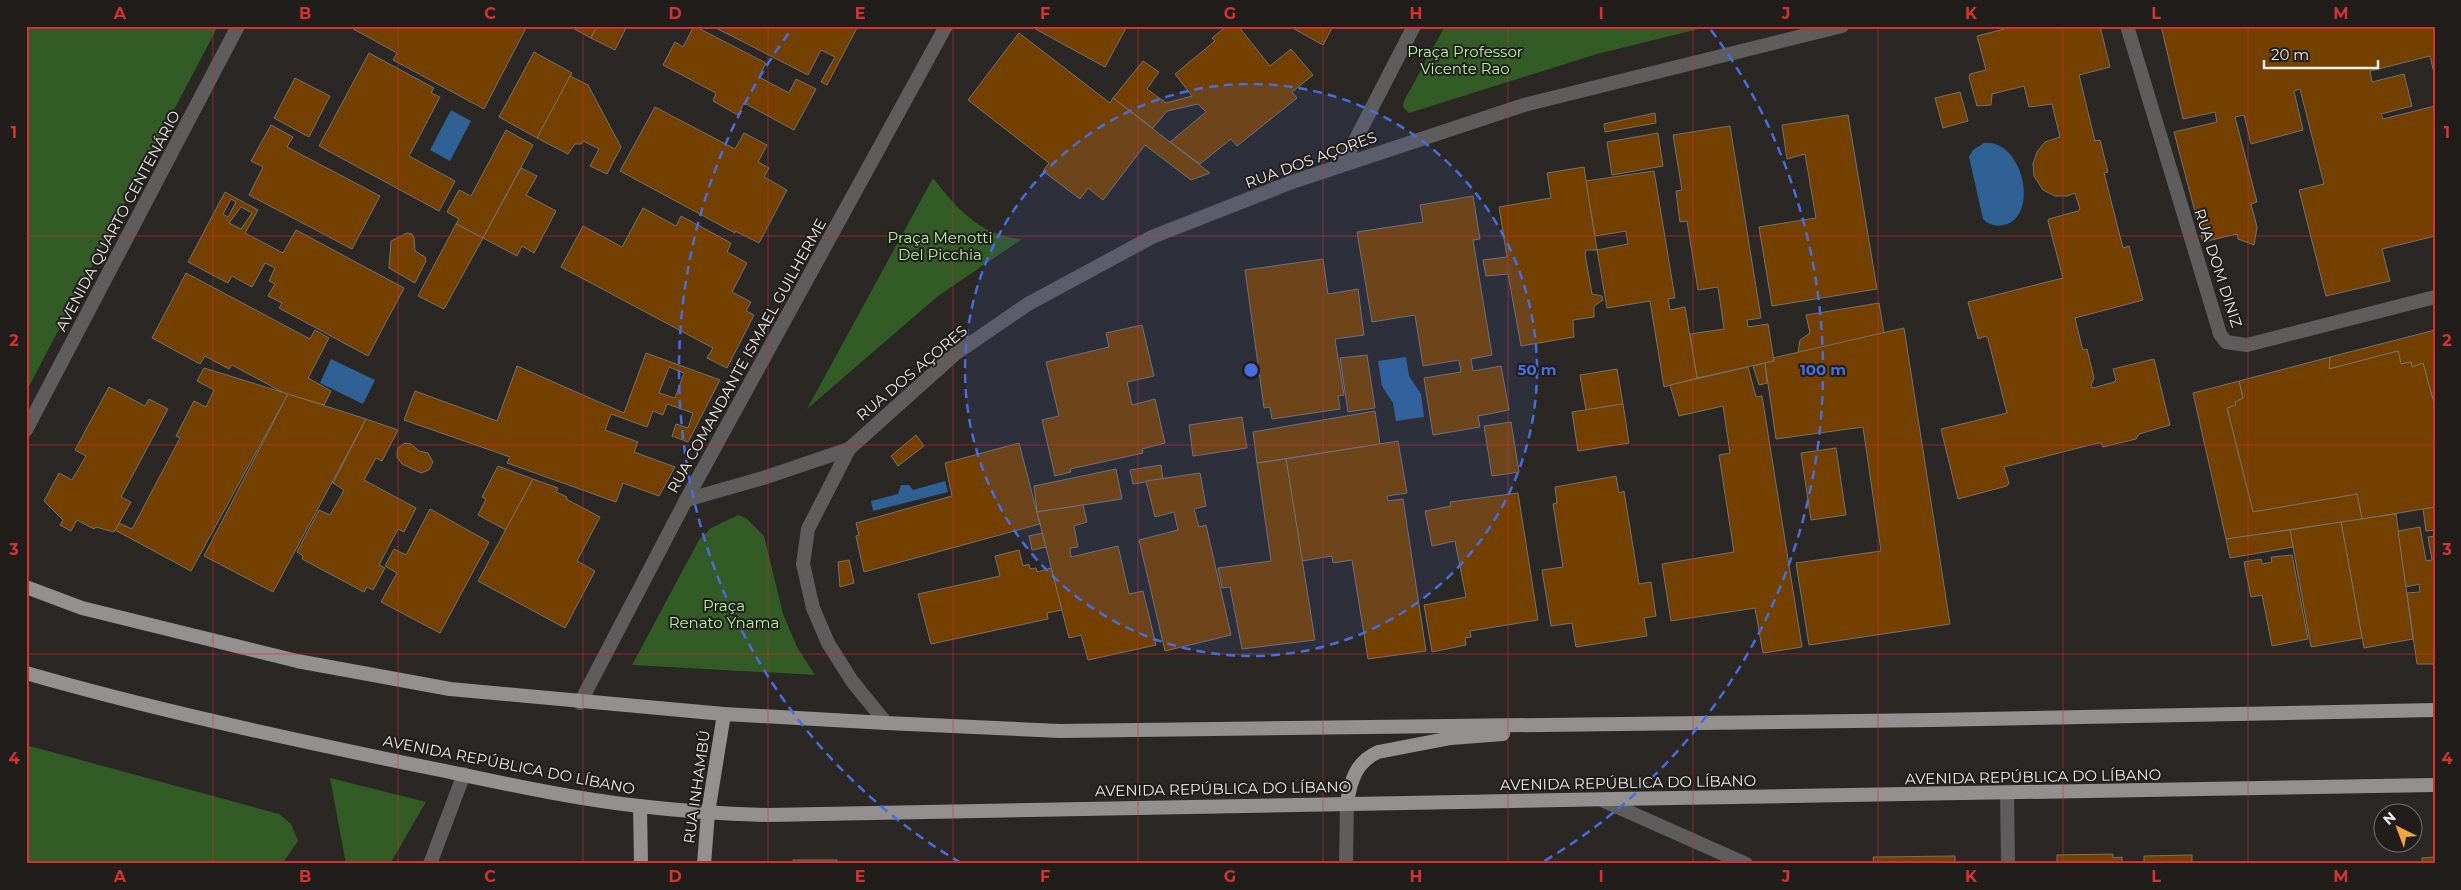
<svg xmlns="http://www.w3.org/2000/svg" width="2461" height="890" font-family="Montserrat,sans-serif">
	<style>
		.green { fill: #325b25 }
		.water { fill: #2f6195 }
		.building { fill: #744000; stroke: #76726f; fill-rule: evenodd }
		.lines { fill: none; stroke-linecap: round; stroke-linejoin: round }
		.minor { stroke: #5e5c5c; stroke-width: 14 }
		.tertiary { stroke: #5e5c5c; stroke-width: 14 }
		.primary { stroke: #959090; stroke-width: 14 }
		.grid { fill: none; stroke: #d73232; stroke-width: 1; stroke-opacity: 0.55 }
		.ring { fill: none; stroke: #476edc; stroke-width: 2.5; stroke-dasharray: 9 6 }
		.labels { text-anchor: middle; stroke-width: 4; stroke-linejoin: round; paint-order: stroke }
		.park-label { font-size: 15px; fill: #b2f3a0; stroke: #201d1b }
		.street-label { font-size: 15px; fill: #eeecea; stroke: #201d1b }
		.centre { fill: #476edc; stroke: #201d1b; stroke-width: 2.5 }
		.ring-label { font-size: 15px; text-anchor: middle; font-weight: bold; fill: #476edc; stroke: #201d1b; stroke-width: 4; stroke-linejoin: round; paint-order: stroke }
		.neatline { fill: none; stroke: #d73232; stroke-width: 2 }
		.grid-label { font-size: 16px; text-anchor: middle; font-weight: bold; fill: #d73232 }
	</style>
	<rect width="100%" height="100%" fill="#2a2724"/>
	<g class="green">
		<polygon points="26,26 218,26 26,392"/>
		<polygon points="1445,26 1711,26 1597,54 1409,113 1403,107 1404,101"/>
		<path d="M933 178C957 209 981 236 1022 239L938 296 807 409Z"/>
		<polygon points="738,515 746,518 764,536 783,614 797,647 815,675 632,665 699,540 711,528"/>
		<polygon points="26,745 279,814 291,824 298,841 282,864 26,864"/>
		<polygon points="330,778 426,802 390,864 346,864"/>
	</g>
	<g class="water">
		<polygon points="451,110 471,121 450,161 430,150"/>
		<path d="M1984 143C2023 139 2040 216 2004 225 1996 227 1989 225 1983 219L1969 157 1973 150Z"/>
		<polygon points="1406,357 1409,376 1421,394 1424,417 1396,421 1393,403 1382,386 1378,361"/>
		<polygon points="331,359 375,380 363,404 320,383"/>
		<polygon points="945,481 948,492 873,511 871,501 898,494 901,485 909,485 913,490"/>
	</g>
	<g class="building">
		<polygon points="348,26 527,26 484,109 393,60 397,53"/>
		<polygon points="569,26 597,26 591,38"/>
		<polygon points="597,26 627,26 615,50 591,38"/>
		<polygon points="694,26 766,63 759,77 789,93 796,79 816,89 794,130 744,103 738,115 713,101 716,93 663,65 675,42 683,47"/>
		<polygon points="712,26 858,26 827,85 821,82 835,57 821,50 808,75"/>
		<polygon points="1030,26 1127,26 1105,67"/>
		<polygon points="1227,26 1238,26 1270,66 1291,49 1313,75 1292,92 1297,98 1237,146 1231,139 1200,164 1170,142 1206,112 1198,104 1167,111 1153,128 1113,98 1143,61 1159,72 1147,89 1166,103 1192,96 1175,74 1215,41 1212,38"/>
		<polygon points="1289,26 1333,26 1323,45"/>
		<polygon points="2016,26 2100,26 2110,67 2079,75 2095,141 2100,140 2108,172 2104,173 2123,248 2129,246 2143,300 2075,318 2082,347 2083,350 2087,349 2094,378 2091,385 2093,388 2114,382 2116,380 2113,369 2154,359 2170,425 2139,434 2136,439 2103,447 2101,443 2098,443 2004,467 2009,483 2007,486 1958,499 1941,429 2007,413 1988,339 1986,336 1978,339 1968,302 2063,278 2048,221 2049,219 2078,211 2080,209 2075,193 2067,196 2055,196 2043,190 2034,176 2033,164 2037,152 2045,142 2060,137 2052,104 2029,107 2024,86 1992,94 1991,105 1977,106 1969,77 1970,74 1986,70 1977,36"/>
		<polygon points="2161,26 2435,26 2435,77 2430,56 2370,71 2372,82 2404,74 2412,106 2381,114 2383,119 2435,106 2435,236 2382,249 2390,281 2326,296 2299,190 2324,184 2300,89 2294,91 2303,130 2251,144 2244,115 2235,117 2257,202 2251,204 2257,227 2254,245 2238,239 2237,234 2203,242 2174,132 2217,122 2215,112 2183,119"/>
		<polygon points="1019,33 1110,103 1113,98 1210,173 1191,180 1145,145 1103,200 1088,188 1080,199 1043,171 1049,163 968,100"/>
		<polygon points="534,52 572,73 537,138 499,117"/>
		<polygon points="369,53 434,88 431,93 440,97 409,156 455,181 439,211 319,146"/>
		<polygon points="570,76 588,85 621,147 607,174 590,166 599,149 583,141 581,144 575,144 568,154 537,138"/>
		<polygon points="295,78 330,96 309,137 274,118"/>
		<polygon points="1960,92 1968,121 1943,128 1935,98"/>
		<polygon points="655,107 735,149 744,133 767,145 758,162 769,168 764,177 787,190 759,243 735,231 735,233 620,171"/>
		<polygon points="1655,113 1656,123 1605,132 1604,124"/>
		<polygon points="1848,115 1877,289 1772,306 1759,227 1816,218 1805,154 1787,159 1782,125"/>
		<polygon points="271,125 293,137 287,147 380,196 352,249 249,195 263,167 251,161"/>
		<polygon points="1730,126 1761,318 1747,320 1748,327 1768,324 1774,361 1697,378 1690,334 1724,329 1718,287 1698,290 1687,221 1680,222 1676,191 1682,190 1673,135"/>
		<polygon points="506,130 533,145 483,238 456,224 459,219 447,212 459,190 471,196"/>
		<polygon points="1658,133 1663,166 1612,175 1607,142"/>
		<polygon points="1584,167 1597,250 1586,250 1585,254 1592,294 1602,296 1603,300 1594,306 1594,317 1573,320 1574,337 1521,346 1508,274 1486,276 1483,260 1507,257 1499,207 1551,198 1547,173"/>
		<polygon points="521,168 537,176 526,195 556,211 534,253 522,246 517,256 483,238"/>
		<polygon points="1654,171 1675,298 1668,299 1670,310 1685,307 1697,378 1664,387 1650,301 1607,308 1597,250 1628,244 1626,231 1595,236 1586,181"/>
		<path d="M225 192 258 210 245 233 283 253 296 230 404 288 368 356 279 308 282 303 268 296 275 284 269 281 275 268 265 263 252 287 232 276 228 283 188 262ZM231 199 236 202 228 217 223 214ZM241 207 252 213 241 229 229 223Z"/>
		<polygon points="1473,196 1480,239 1473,240 1492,355 1471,359 1473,371 1501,366 1509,410 1478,416 1480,427 1433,435 1424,378 1461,372 1459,360 1423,366 1415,315 1372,322 1357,232 1423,222 1420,205"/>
		<polygon points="643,208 676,226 681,216 731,243 727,252 747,263 732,292 751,302 746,311 754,315 727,368 707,358 713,348 561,267 583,226 622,247"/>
		<polygon points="456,224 483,238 444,309 418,296"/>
		<polygon points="407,233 412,234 414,238 415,251 425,257 426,261 415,283 389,268 391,241"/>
		<polygon points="1323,259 1328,294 1358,289 1364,335 1335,339 1344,395 1338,396 1340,409 1272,419 1270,407 1264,408 1245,270"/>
		<polygon points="186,273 310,339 315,330 329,338 308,378 331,391 324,405 284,393 232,365 229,369 205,356 200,364 152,338"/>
		<polygon points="1879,303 1884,333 1798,353 1800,340 1810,333 1806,315"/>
		<polygon points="1142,325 1154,376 1127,382 1132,405 1155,399 1165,443 1142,449 1143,453 1070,469 1071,472 1055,476 1042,420 1059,416 1046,362 1109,347 1106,333"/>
		<polygon points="1904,328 1950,624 1809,645 1796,563 1881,551 1863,427 1776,439 1765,363 1774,361 1773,358"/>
		<polygon points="2435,330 2435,407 2423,363 2412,367 2411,362 2401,364 2398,351 2329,369 2330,357"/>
		<polygon points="2398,351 2401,364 2411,362 2412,367 2423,363 2435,407 2435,507 2362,519 2357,494 2253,512 2227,408 2236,405 2235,402 2243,398 2239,381 2330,357 2329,369"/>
		<path d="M646 353 720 380 688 442 672 436 676 424 688 428 693 413 667 404 663 415 653 411 647 427 611 414 605 430 638 442 634 452 675 467 659 496 623 483 616 502 507 463 510 457 404 420 415 391 497 421 517 366 624 413ZM669 367 684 373 675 398 659 393Z"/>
		<polygon points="1367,355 1375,408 1348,412 1340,358"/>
		<polygon points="1765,363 1767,383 1759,385 1753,366"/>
		<polygon points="1748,367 1756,397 1762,396 1802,647 1763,653 1755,608 1671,621 1662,564 1734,552 1719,455 1730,453 1723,406 1679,416 1670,385"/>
		<polygon points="204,368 288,394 191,571 115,530 119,523 132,529 180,438 176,436 194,401 206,407 214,390 197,381"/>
		<polygon points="1617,369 1623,404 1586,410 1580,375"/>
		<polygon points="2239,381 2243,398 2235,402 2236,405 2227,408 2253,512 2357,494 2362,519 2226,539 2193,393"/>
		<polygon points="109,387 145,406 149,399 168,409 121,497 131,502 114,532 96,527 94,529 77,520 71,531 60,525 63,520 44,501 59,473 72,480 86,456 75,450"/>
		<polygon points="288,394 366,419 273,592 204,556"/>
		<polygon points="1623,404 1629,443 1578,451 1572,412"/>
		<polygon points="1375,411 1380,444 1257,463 1253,432"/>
		<polygon points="1242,417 1247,448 1193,456 1189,425"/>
		<polygon points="366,419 398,430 382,461 376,458 364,480 416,508 404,532 398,529 379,565 385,568 373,590 367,587 364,592 302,559 303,556 297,552 319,510 330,515 344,490 333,483"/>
		<polygon points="1511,422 1519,472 1492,476 1484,426"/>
		<polygon points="916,435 924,446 898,466 891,456"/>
		<polygon points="1398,441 1407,493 1387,496 1388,501 1403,499 1426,651 1368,659 1352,560 1333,563 1332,556 1302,561 1286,459"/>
		<polygon points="405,443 411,444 419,451 428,453 433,462 429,470 421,473 402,464 397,457 397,453 398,448"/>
		<polygon points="1019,443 1040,524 864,572 856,536 859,535 856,523 952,496 945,463"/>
		<polygon points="1836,448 1846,515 1811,520 1801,453"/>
		<polygon points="1286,459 1315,640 1242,649 1230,587 1222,588 1218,568 1271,561 1257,463"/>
		<polygon points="1161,465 1163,479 1133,484 1130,470"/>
		<polygon points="498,466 533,479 506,530 478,515 486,499 482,497"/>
		<polygon points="1116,469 1122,499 1037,512 1034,486"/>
		<polygon points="1200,473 1206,506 1194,509 1199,527 1206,525 1231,635 1165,651 1139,540 1178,530 1174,512 1155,517 1146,481"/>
		<polygon points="1616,476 1619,493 1624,491 1639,584 1651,582 1656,616 1644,618 1647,636 1576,647 1572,623 1551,626 1542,570 1563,567 1553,504 1557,503 1555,487"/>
		<polygon points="533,479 558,488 556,492 567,497 566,499 600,517 577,561 595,571 565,628 478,581"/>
		<polygon points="1518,493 1538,620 1470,631 1471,637 1465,638 1466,645 1432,652 1424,605 1466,597 1455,541 1432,546 1425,511 1451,506 1450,502"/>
		<polygon points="1083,505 1087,522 1074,526 1078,547 1070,548 1071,557 1118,546 1129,594 1143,591 1156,645 1088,660 1081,635 1069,638 1037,512"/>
		<polygon points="2435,507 2435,530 2426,531 2423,509"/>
		<polygon points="430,509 489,542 440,633 381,602 397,573 385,566 394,549 406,555"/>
		<polygon points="2396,514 2413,639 2364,648 2341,522"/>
		<polygon points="2341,522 2362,638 2311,647 2290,530"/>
		<polygon points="2420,527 2426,561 2432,560 2428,537 2435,536 2435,664 2417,664 2407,593 2420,592 2419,584 2406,587 2398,531"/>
		<polygon points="2290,530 2293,547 2230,558 2226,539"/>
		<polygon points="1042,533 1046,547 1032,550 1029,536"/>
		<polygon points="1019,550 1023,566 1029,564 1030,569 1036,568 1037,572 1051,568 1062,610 1047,613 1048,619 931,644 918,594 1000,576 995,556"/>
		<polygon points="2292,555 2308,639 2272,646 2262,595 2251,597 2244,562 2261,559 2262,564 2272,562 2271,557"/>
		<polygon points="849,560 854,583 840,587 838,562"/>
		<polygon points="2113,854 2113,858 2122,857 2122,864 2057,864 2057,855"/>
		<polygon points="2192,855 2192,864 2144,864 2144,856"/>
		<polygon points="1955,856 1955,864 1874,864 1873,857"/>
		<polygon points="2435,857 2435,864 2422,864 2422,858"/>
		<rect x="793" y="860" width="44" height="4"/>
	</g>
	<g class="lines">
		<g class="minor">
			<polyline points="2127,26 2220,334 2226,342 2247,345 2435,297"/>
			<polyline points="1343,164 1414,26"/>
			<polyline points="686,500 763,478 849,449"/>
			<polyline points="580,703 686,500 946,26"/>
			<polyline points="886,723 852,681 828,643 813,608 803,564 808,529 849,449 955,354 1028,304 1152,237 1292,182 1524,105 1842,26"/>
			<polyline points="2007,794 2008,864"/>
			<polyline points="1602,800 1746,864"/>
			<polyline points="1346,864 1347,802"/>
		</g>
		<g class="tertiary">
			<polyline points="26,430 238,26"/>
			<polyline points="430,864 464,774"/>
		</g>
		<g class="primary">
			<polyline points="26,587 82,608 297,661 450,689 724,714 886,723 1060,731 1932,720 2435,710"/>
			<path d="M26 673C148 708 272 735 396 761 477 777 558 797 639 806 682 811 725 814 768 815 1324 802 1879 796 2435 785"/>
			<path d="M1347 802C1351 780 1356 762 1378 752L1451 738 1503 734"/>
			<polyline points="640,806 641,864"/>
			<polyline points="704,864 708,813 724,714"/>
		</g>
	</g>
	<path class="grid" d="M213 26V864M398 26V864M583 26V864M768 26V864M953 26V864M1138 26V864M1323 26V864M1508 26V864M1693 26V864M1878 26V864M2063 26V864M2248 26V864M26 236H2435M26 445H2435M26 654H2435"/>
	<circle cx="1251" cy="370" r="286" fill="#476edc" fill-opacity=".12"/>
	<g class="ring">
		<circle cx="1251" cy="370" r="286"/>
		<path d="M961 863A572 572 0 0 1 791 30M1711 30A572 572 0 0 1 1541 863"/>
	</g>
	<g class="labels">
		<g class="park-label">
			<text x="1465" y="57">Praça Professor<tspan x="1465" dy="17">Vicente Rao</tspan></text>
			<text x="940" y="243">Praça Menotti<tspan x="940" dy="17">Del Picchia</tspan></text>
			<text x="724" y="611">Praça<tspan x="724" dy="17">Renato Ynama</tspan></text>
		</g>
		<g class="street-label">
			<text transform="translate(1311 160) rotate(-20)" y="5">RUA DOS AÇORES</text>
			<text transform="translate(118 221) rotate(-62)" y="5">AVENIDA QUARTO CENTENÁRIO</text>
			<text transform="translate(2218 268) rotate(72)" y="5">RUA DOM DINIZ</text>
			<text transform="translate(747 356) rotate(-61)" y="5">RUA COMANDANTE ISMAEL GUILHERME</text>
			<text transform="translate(912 373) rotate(-40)" y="5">RUA DOS AÇORES</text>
			<text transform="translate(509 765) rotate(11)" y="5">AVENIDA REPÚBLICA DO LÍBANO</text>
			<text transform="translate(2033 777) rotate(-1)" y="5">AVENIDA REPÚBLICA DO LÍBANO</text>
			<text transform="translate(1628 783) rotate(-1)" y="5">AVENIDA REPÚBLICA DO LÍBANO</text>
			<text transform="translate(697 787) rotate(-82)" y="5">RUA INHAMBÚ</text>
			<text transform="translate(1223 789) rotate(-1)" y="5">AVENIDA REPÚBLICA DO LÍBANO</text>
		</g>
	</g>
	<circle cx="1251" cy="370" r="8" class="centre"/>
	<g class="ring-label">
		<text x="1537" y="375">50 m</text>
		<text x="1823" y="375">100 m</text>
	</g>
	<rect width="2461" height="890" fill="none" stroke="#201d1b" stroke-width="55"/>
	<g transform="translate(2398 828) rotate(318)"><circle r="24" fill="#201d1b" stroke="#72706e"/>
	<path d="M0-4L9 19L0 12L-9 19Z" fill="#f1a640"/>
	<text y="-8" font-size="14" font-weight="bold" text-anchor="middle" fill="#eeecea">N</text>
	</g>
	<path d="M2264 60v8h114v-8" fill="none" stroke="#eeecea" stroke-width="2.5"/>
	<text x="2271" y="60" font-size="15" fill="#eeecea" stroke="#201d1b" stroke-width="4" paint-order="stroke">20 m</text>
	<rect x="28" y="28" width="2406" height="834" class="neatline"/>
	<g class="grid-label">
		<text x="120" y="19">A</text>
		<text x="305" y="19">B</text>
		<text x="490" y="19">C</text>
		<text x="675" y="19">D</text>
		<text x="860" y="19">E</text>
		<text x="1045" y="19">F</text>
		<text x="1230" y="19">G</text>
		<text x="1416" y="19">H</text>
		<text x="1601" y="19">I</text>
		<text x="1786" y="19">J</text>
		<text x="1971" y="19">K</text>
		<text x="2156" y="19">L</text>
		<text x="2341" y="19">M</text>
		<text x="14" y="138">1</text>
		<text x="2447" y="138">1</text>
		<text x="14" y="346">2</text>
		<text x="2447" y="346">2</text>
		<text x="14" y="555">3</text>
		<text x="2447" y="555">3</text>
		<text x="14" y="764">4</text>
		<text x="2447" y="764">4</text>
		<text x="120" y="882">A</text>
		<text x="305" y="882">B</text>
		<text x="490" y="882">C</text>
		<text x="675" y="882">D</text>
		<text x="860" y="882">E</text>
		<text x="1045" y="882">F</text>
		<text x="1230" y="882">G</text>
		<text x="1416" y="882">H</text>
		<text x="1601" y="882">I</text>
		<text x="1786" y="882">J</text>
		<text x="1971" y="882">K</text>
		<text x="2156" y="882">L</text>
		<text x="2341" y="882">M</text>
	</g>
</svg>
